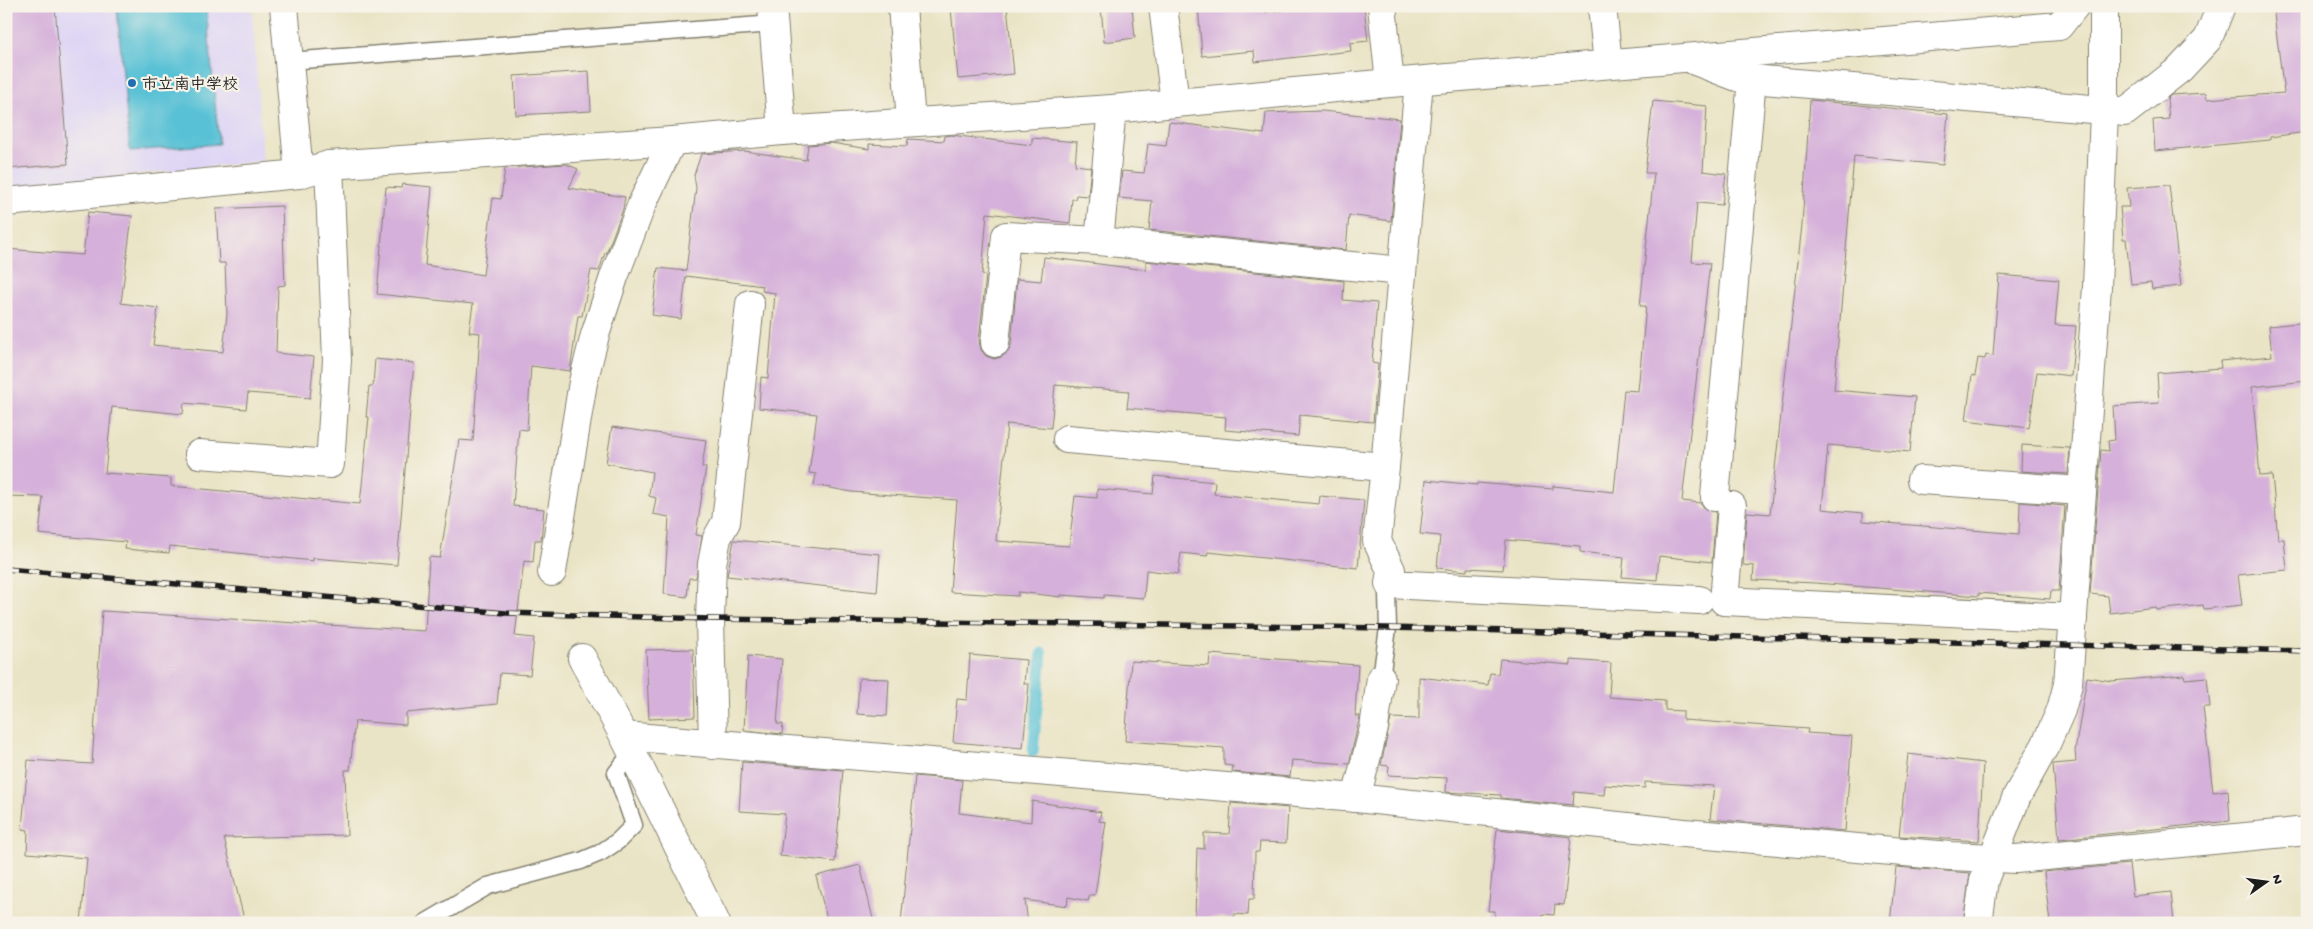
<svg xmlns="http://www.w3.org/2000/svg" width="2313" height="929" font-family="'Gochi Hand','Klee One',sans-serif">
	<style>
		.built { fill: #ded5f5 }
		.water { fill: #59c1d5; stroke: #3a6e78 }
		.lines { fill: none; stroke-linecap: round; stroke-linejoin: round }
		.stream { stroke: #59c1d5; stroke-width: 11 }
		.building { fill: #d5b0da }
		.service-casing { stroke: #838071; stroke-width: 19 }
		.minor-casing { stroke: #838071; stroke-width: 30 }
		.service { stroke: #fff; stroke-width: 16 }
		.minor { stroke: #fff; stroke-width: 28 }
		.rail-casing { stroke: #1c1c1c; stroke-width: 5.5 }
		.rail { stroke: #f7f3e8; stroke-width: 4; stroke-dasharray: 11; stroke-linecap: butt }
		.poi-dot { fill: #1f6fb2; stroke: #f7f3e8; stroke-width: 2 }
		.labels { text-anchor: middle; stroke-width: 4.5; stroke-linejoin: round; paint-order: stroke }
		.poi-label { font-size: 16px; font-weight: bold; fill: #1c1c1c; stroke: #f7f3e8; text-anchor: start }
	</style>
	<rect width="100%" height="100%" fill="#f7f3e8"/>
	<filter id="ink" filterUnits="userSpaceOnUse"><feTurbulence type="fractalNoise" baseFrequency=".02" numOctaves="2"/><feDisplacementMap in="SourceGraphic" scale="10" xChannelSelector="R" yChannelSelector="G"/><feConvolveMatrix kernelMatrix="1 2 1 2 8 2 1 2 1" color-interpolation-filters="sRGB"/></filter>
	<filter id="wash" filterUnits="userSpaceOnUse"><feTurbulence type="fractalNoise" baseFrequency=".0096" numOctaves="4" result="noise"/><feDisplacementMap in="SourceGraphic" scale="20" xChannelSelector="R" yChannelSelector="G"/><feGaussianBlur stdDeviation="1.12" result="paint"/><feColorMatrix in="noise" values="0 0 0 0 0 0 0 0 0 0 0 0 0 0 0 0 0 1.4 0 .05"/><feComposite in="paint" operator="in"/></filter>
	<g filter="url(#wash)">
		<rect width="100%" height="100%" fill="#eae4c6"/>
		<polygon class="built" points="6,6 252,6 263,161 6,189"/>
		<polygon class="water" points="145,6 206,6 219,144 130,151 117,9"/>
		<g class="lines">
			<polyline class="stream" points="1033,752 1042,653"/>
		</g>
		<g id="blocks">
			<g class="building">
				<polygon points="6,6 55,6 68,164 6,169"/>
				<polygon points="979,6 1007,6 1014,74 958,79 951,9"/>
				<polygon points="1101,6 1132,6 1135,38 1104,42"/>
				<polygon points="1198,6 1264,6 1265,12 1316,6 1364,6 1368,41 1350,43 1351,51 1255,62 1254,51 1202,56"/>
				<polygon points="2273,6 2307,6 2307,132 2270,137 2270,140 2155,151 2153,120 2169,119 2167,99 2171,95 2206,93 2207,99 2284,93"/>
				<polygon points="589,71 591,111 516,115 514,76"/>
				<polygon points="1810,100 1948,114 1943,165 1854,156 1834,390 1915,397 1910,452 1828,445 1822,509 1863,513 1863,521 2019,534 2020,502 2065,506 2059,591 2051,591 2050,599 1979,593 1979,596 1815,583 1753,580 1754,566 1743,565 1747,512 1770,514 1802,225"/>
				<polygon points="1653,101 1707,106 1703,171 1726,174 1722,205 1697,203 1692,262 1710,263 1682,501 1701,503 1705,509 1716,512 1712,562 1659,556 1657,580 1622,577 1624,557 1580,552 1580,546 1506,540 1503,570 1467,568 1467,571 1437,568 1440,536 1420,534 1426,480 1477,485 1477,483 1553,489 1553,486 1614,492 1624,390 1638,391 1646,306 1640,306 1654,173 1645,173"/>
				<polygon points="1322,111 1400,119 1391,221 1349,215 1346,250 1149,230 1152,201 1119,198 1122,171 1144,173 1148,144 1166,146 1169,122 1264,134 1266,113"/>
				<polygon points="951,135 1032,145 1032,138 1077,142 1075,165 1091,167 1088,196 1076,195 1075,199 1072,199 1070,223 987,213 982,274 986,275 979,341 981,350 986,356 994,359 1001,357 1008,352 1011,345 1017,279 1041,281 1044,257 1146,270 1146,261 1344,281 1343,300 1377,303 1372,363 1378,364 1373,422 1300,415 1298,436 1225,430 1226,417 1127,408 1129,391 1055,385 1051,428 1007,424 996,541 1069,546 1075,496 1097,498 1097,489 1153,494 1155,476 1215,482 1214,494 1319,504 1320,496 1364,500 1358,568 1208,552 1207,556 1181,553 1178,574 1146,570 1144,598 1104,595 1104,598 1061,595 1061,597 1018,592 1018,596 950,592 957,500 852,492 814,485 816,474 809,473 817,414 759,408 761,377 768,378 775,293 762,291 763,286 686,276 681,319 652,315 658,268 686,271 696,188 694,175 701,154 744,151 806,160 808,145 831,143 869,149 869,144 907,146 908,139 944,141 945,136"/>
				<polygon points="566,164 578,169 569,188 625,197 623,209 606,254 605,253 599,271 591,270 582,316 578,316 570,371 531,366 527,430 519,429 513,506 544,509 541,540 535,540 533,562 524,561 515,636 534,638 530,675 500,673 497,704 406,713 406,725 355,721 350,770 345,770 347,835 224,838 245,923 81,923 87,858 27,853 28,830 22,829 28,760 92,764 102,611 425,631 429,557 440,558 459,440 473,441 480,333 469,332 473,304 377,294 386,187 401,188 402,184 432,187 425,265 483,275 493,198 501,199 505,168"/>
				<polygon points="2169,185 2181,286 2152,289 2151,282 2131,284 2126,239 2123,239 2120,207 2129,207 2127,188"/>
				<polygon points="282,206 285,285 278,286 276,353 314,357 310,398 248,393 246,409 184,403 183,414 112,407 105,473 171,478 171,486 360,504 369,417 366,417 369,386 373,386 375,359 414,363 397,565 313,558 313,561 170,546 169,553 125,549 126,542 39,534 43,497 6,496 6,249 83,255 88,212 132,216 121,303 158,308 153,345 223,352 227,314 225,263 219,263 216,209"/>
				<polygon points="1999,275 2059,280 2055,325 2076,326 2071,376 2037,372 2029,428 1966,420 1972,375 1975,376 1978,358 1985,359 1986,355 1993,356"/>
				<polygon points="2307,322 2307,381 2252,387 2260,476 2272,475 2278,539 2284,539 2287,570 2238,575 2242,605 2204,609 2203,605 2156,610 2155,607 2110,613 2108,596 2090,594 2101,450 2109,451 2108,441 2115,440 2113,406 2159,403 2157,373 2221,368 2220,361 2272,356 2269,326"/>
				<polygon points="612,427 706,440 702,467 706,467 696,535 702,536 696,578 689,578 687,597 664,594 669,517 653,514 656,498 649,496 652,472 606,463"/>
				<polygon points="2022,445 2070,448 2068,474 2021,471"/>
				<polygon points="734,540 880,554 877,592 727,576"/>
				<polygon points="693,649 695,717 649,719 646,650"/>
				<polygon points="1210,654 1358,665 1355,716 1360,716 1349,764 1292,760 1290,777 1232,772 1233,766 1224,765 1224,748 1125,741 1131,661 1209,666"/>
				<polygon points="970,655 1026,660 1024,684 1029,684 1023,748 953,742 957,699 967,700"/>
				<polygon points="748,656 782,659 777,724 783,724 782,734 744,730"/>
				<polygon points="1500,659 1571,665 1571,660 1611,663 1609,697 1665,701 1665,710 1683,711 1683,720 1808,729 1807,733 1852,736 1845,831 1710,819 1714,786 1645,782 1645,788 1605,785 1604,795 1574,792 1573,805 1501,798 1501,795 1446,792 1447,778 1388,775 1389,766 1381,765 1391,718 1419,719 1419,677 1488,685 1490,673 1498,674"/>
				<polygon points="2184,675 2185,679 2207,677 2210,707 2203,707 2213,792 2228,790 2230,821 2059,839 2053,764 2076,762 2075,751 2087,677 2111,681"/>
				<polygon points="859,678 889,679 887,716 857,714"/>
				<polygon points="1908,754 1983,763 1979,841 1899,836"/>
				<polygon points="742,762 843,770 835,862 780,856 785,814 739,811"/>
				<polygon points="915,776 962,780 959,813 1031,822 1032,801 1101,812 1099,821 1106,822 1095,895 1090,895 1088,901 1068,897 1067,906 1025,900 1028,923 901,923"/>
				<polygon points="1231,803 1288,808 1286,843 1260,842 1259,852 1255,852 1254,899 1249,899 1248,915 1234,914 1234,918 1195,917 1197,848 1204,849 1204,833 1229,834"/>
				<polygon points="1497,829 1571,837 1564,905 1555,904 1554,915 1543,914 1542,923 1494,923 1495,911 1488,911"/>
				<polygon points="2129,864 2133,896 2171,892 2174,923 2050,923 2044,872"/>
				<polygon points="860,865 874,923 828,923 816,876"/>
				<polygon points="1896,867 1970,873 1963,923 1890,923"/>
			</g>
		</g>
	</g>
	<g filter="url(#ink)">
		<use href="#blocks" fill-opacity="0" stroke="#838071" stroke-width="1"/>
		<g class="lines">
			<defs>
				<g id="service">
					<polyline points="289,61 774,24"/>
					<polyline points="1381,678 1388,628 1387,593 1389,584"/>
					<polyline points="425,923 488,886 581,861 600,853 618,841 634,825 616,773 632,752"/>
				</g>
				<g id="minor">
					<polyline points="284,6 299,174"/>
					<polyline points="772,6 782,131"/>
					<polyline points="902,6 911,122"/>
					<polyline points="1163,6 1175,103"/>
					<polyline points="1382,6 1390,83"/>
					<polyline points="1602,6 1608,64"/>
					<polyline points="1695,61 1737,77 1752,79 2125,112 2180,69 2208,39 2221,6"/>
					<polyline points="6,202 299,174 329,165 672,141 782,131 1112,109 1390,83 2059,26 2075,6"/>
					<polyline points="1099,241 1112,109"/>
					<polyline points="995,343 1006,236 1099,241 1402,271"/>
					<polyline points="1067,439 1385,467 1419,81"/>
					<polyline points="199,454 330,464 337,360 329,165"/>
					<polyline points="1385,467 1377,541 1391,570 1389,584 1699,600"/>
					<polyline points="1921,480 2082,491"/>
					<polyline points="1715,497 1752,79"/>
					<polyline points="1732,506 1724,601 2073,618"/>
					<polyline points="552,572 583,382 595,335 614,277 642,204 672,141"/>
					<polyline points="582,658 624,736"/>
					<polyline points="713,745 710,619 712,564 717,538 726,522 750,304"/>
					<polyline points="1356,798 1374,728 1381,678"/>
					<polyline points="716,923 624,736 1356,798 1684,833 1950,856 2016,859 2307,831"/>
					<polyline points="1978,923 1984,880 2017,796 2046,744 2061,710 2068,684 2097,287 2104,112 2104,6"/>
				</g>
			</defs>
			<use href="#service" class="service-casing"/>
			<use href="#minor" class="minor-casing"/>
			<use href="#service" class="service"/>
			<use href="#minor" class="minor"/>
			<defs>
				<polyline id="rail" points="6,569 506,613 710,619 1388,628 2307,651"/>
			</defs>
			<use href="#rail" class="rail-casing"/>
			<use href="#rail" class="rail"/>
		</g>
	</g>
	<circle class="poi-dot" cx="132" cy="83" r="5"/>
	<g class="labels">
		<g class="poi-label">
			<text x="142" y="89">市立南中学校</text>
		</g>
	</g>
	<rect width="2313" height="929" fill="none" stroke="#f7f3e8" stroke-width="25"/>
	<g transform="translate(2266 882) rotate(76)" stroke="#f7f3e8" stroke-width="4" paint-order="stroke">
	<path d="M0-4L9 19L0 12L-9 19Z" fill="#1c1c1c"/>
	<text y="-8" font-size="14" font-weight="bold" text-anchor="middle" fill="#1c1c1c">N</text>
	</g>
</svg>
